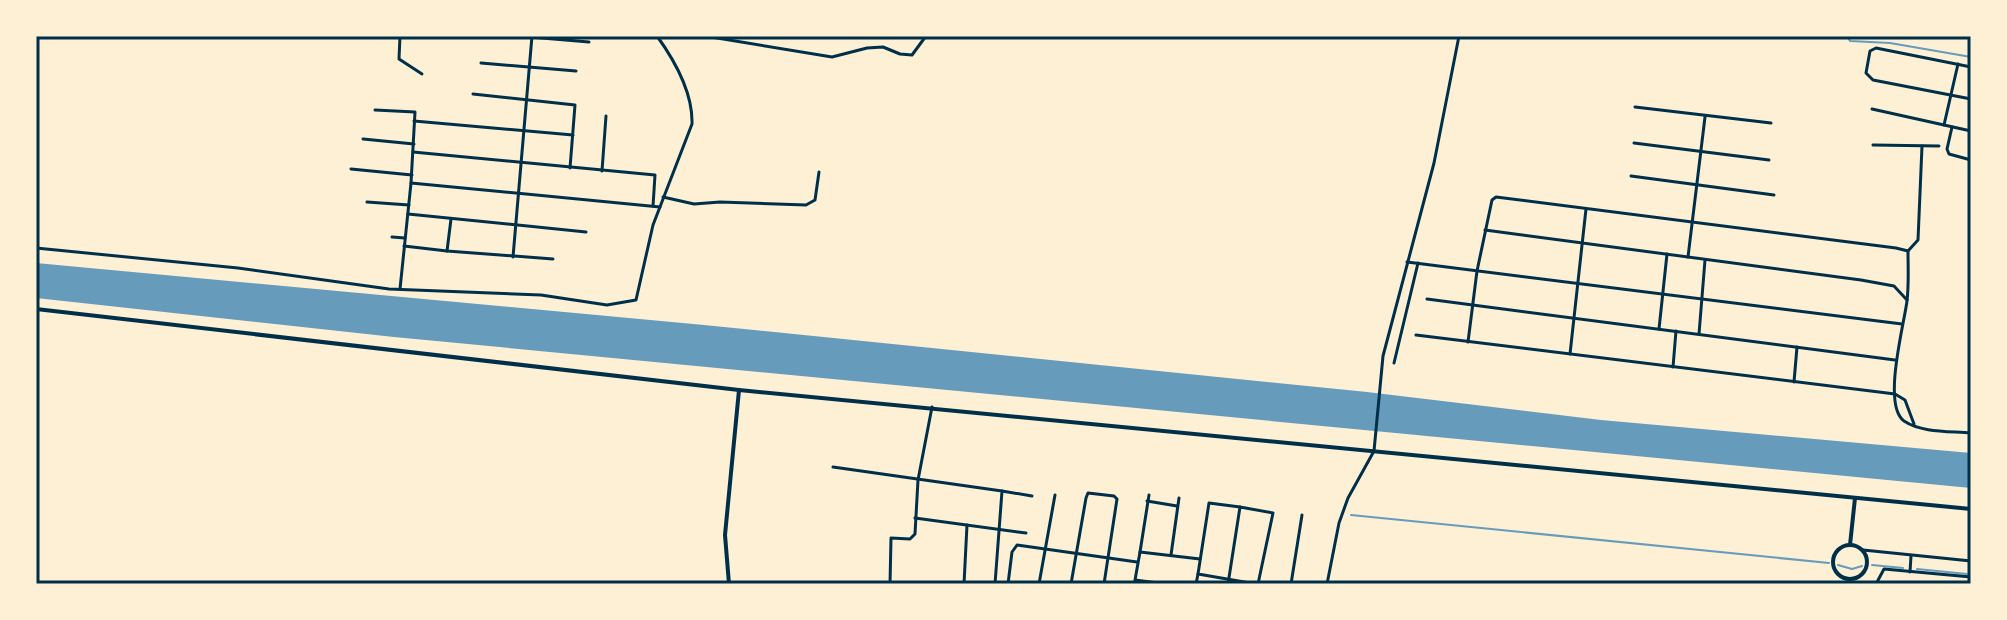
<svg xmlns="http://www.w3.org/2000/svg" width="2007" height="620" font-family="Quicksand,sans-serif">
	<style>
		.water { fill: #669bbc }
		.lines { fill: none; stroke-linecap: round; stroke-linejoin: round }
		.stream { stroke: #669bbc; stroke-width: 2 }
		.minor { stroke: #003049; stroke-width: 3 }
		.tertiary { stroke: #003049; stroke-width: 4 }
		.neatline { fill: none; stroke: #003049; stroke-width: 3 }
	</style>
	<rect width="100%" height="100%" fill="#fdf0d5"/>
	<polygon class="water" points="36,263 704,325 1367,392 1601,420 1971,453 1971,488 394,337 36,298"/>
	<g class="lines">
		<g class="stream">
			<polyline points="1847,36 1850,41 1890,43 1971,57"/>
			<polyline points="1351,515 1829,563"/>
			<polyline points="1838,565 1852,569 1862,566"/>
			<polyline points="1872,565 1903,568"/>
			<polyline points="1917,569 1967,574"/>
		</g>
		<g class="minor">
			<polyline points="400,36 399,59 422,74"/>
			<polyline points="518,36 589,42"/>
			<polyline points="705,36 832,57 867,48 883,47 900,54 912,55 926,36"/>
			<polyline points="481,63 576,71"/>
			<polyline points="1971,67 1876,48 1870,51 1866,73 1873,80 1971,99"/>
			<polyline points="473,94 575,105 570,168"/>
			<polyline points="1635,107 1771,123"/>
			<polyline points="1872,109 1971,131"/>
			<polyline points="375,110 415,112 411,183"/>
			<polyline points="414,121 573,135"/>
			<polyline points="1944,125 1958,64"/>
			<polyline points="1952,127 1947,149 1949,154 1971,160"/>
			<polyline points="363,139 414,144"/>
			<polyline points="1634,143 1769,160"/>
			<polyline points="1873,145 1939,146"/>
			<polyline points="413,152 655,175 653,206"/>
			<polyline points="351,169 412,175"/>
			<polyline points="602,171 606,116"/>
			<polyline points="1631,176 1774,195"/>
			<polyline points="663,197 694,204 720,202 806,205 815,200 819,172"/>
			<polyline points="367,202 409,205"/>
			<polyline points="408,214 586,232"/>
			<polyline points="451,219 447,251 553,259"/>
			<polyline points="1485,230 1861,280 1894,286 1907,300"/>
			<polyline points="392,237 405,238"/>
			<polyline points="404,246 447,251"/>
			<path d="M36 248 238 268 389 289 541 295 607 305 636 300 653 225 692 124C693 92 675 61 657 36"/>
			<polyline points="1908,251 1918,240 1922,146"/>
			<polyline points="513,257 532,36"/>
			<polyline points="1688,257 1705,117"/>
			<polyline points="1407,262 1902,324"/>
			<polyline points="400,289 411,183 660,207"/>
			<polyline points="1427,299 1895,360"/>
			<polyline points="1659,329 1667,254"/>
			<polyline points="1699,334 1705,260"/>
			<polyline points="1416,335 1895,394 1905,400 1914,424"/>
			<path d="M1468 342 1477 271 1492 200 1496 197 1896 248 1908 251C1908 267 1909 284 1907 301 1904 325 1882 405 1904 421 1922 433 1950 431 1971 433"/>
			<polyline points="1570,354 1586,209"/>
			<polyline points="1394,363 1418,263"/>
			<polyline points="1673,367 1676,331"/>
			<polyline points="1794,382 1797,347"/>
			<polyline points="833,467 1002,491 995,584"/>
			<polyline points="1002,491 1032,496"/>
			<polyline points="1147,501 1177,506"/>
			<polyline points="1240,507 1209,503 1198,574 1256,584"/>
			<polyline points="915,518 1026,533"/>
			<polyline points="1863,550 1971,561"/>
			<polyline points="1140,552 1149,495"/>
			<polyline points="1171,555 1179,498"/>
			<polyline points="1910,572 1911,556"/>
			<polyline points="890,584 891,538 910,539 915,534 918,480 932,407"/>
			<polyline points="964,584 967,525"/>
			<polyline points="1008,584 1012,552 1017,545 1137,562"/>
			<polyline points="1039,584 1055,495"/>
			<polyline points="1071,584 1086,498 1088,493 1114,496 1117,499 1104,584"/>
			<polyline points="1166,584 1135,580 1140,552 1200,559"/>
			<polyline points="1196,584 1198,574"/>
			<polyline points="1228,584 1240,507 1273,513 1258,584"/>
			<polyline points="1291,584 1302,515"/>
			<polyline points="1327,584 1339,523 1348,498 1374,451 1383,356 1434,163 1459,36"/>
			<polyline points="1876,584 1884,569 1971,577"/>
		</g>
		<g class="tertiary">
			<polyline points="36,309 739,390 1971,509"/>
			<polyline points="1850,545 1855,498"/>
			<circle cx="1850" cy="562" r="17"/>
			<polyline points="729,584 725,535 739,390"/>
		</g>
	</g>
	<rect width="2007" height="620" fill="none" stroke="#fdf0d5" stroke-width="76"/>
	<rect x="38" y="38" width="1931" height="544" class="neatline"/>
</svg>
